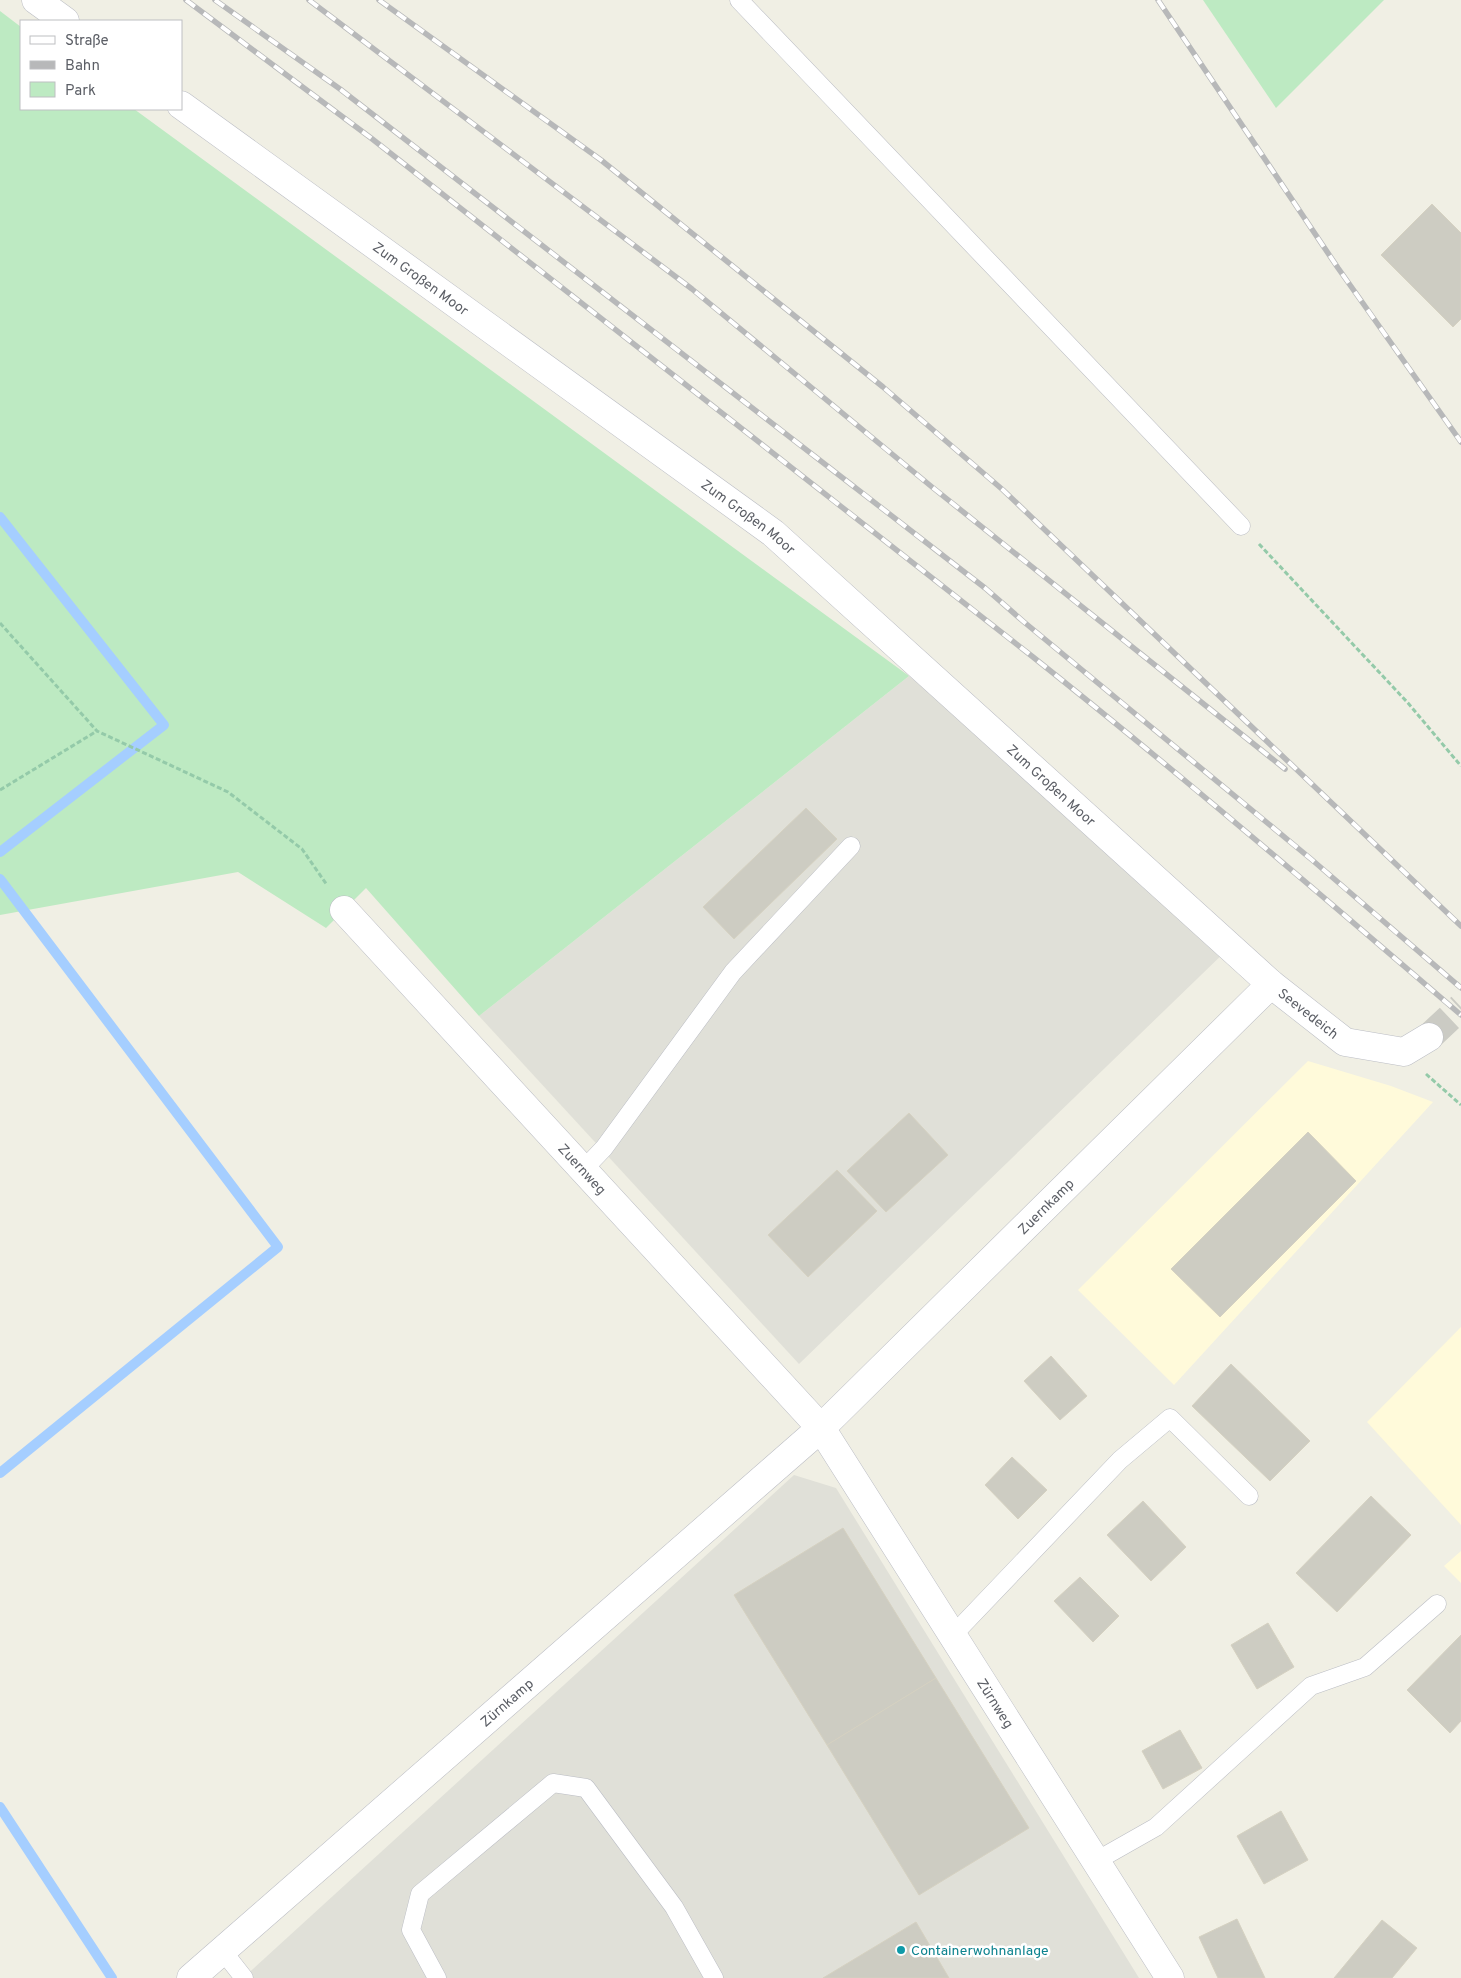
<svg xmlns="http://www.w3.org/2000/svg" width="1461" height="1978" font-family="Overpass,sans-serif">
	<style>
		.commercial { fill: #fffada }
		.industrial { fill: #e0e0d8 }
		.green { fill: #bdeac2 }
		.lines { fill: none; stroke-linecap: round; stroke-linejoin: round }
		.stream { stroke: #a5ceff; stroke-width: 10 }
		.building { fill: #cdccc2; stroke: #d5d1c1 }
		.minor-tunnel { stroke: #cbcbc4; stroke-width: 28; stroke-dasharray: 28 14; stroke-linecap: butt }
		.service-casing { stroke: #bbbdc4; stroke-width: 19 }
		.minor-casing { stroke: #bbbdc4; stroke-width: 29 }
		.path { stroke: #94caa9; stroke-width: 3; stroke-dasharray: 5 2.5; stroke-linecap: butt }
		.service { stroke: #fff; stroke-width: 18 }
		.minor { stroke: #fff; stroke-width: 28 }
		.rail-casing { stroke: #b7b8b9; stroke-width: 5.5 }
		.rail { stroke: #fff; stroke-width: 4; stroke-dasharray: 11; stroke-linecap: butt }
		.culture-dot { fill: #0f9aa8; stroke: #fff; stroke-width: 2 }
		.labels { text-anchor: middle; stroke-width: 5; stroke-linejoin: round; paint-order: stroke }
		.street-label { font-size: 14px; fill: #5c5f66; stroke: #fff }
		.culture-label { font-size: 14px; fill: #0d838f; stroke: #fff; text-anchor: start }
	</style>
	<rect width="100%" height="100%" fill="#f0efe4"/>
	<g class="commercial">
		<polygon points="1308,1061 1391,1086 1433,1102 1174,1385 1078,1290"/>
		<polygon points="1461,1327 1461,1525 1367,1422"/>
		<polygon points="1461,1551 1461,1583 1444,1566"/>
	</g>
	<g class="industrial">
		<polygon points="909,676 1229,948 799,1364 479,1016"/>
		<polygon points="794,1475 836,1488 1139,1978 243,1978"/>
	</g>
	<g class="green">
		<polygon points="1203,0 1384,0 1276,108"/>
		<polygon points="0,11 21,27 21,109 134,109 909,676 479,1016 366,888 326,928 238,872 0,915"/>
	</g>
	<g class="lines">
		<g class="stream">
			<polyline points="0,517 164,725 0,852"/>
			<polyline points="0,879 278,1247 0,1473"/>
			<polyline points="0,1807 112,1978"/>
		</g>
	</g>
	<g class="building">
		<polygon points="1432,204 1461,233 1461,319 1453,327 1381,255"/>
		<polygon points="806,808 837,839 734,939 703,907"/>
		<polygon points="909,1113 948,1155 886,1212 847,1171"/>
		<polygon points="1308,1132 1356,1181 1220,1317 1171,1269"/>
		<polygon points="837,1170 877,1211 808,1277 768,1235"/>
		<polygon points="1051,1356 1087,1396 1060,1420 1024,1381"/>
		<polygon points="1231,1364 1310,1441 1270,1481 1192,1406"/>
		<polygon points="1012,1457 1047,1490 1018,1519 985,1485"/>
		<polygon points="1371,1496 1411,1535 1337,1612 1296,1573"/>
		<polygon points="1143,1501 1186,1547 1151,1581 1107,1535"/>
		<polygon points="843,1528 936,1678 827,1745 734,1595"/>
		<polygon points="1080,1577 1119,1616 1093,1642 1054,1601"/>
		<polygon points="1268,1623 1294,1667 1257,1689 1231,1645"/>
		<polygon points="1461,1635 1461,1721 1450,1733 1407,1690"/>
		<polygon points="936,1678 1029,1828 919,1895 827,1745"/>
		<polygon points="1180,1730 1202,1768 1163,1789 1142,1751"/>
		<polygon points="1281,1811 1308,1860 1264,1884 1237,1836"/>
		<polygon points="1237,1919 1265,1978 1218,1978 1199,1937"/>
		<polygon points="1382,1920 1417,1948 1392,1978 1334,1978"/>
		<polygon points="916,1922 949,1978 823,1978"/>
	</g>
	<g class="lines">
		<polyline class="minor-tunnel" points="1429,1037 1461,1007"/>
		<defs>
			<g id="service">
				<polyline points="739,0 1241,526"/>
				<polyline points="583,1170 604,1148 733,972 851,846"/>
				<polyline points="953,1635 1120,1460 1170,1418 1249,1496"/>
				<polyline points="1096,1861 1156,1827 1311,1686 1365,1667 1437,1604"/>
				<polyline points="222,1950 244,1978"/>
				<polyline points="437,1978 411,1930 420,1894 553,1783 586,1788 674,1907 714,1978"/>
			</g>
			<g id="minor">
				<polyline points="36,0 65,21"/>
				<path id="s1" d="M181 105 773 533 1271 984 1345 1042 1404 1052 1429 1037"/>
				<path id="s2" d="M344 910 821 1428 1170 1978"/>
				<path id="s3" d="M191 1978 821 1428 1271 984"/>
			</g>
		</defs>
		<use href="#service" class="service-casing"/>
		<use href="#minor" class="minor-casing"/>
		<g class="path">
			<polyline points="1259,544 1408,703 1461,766"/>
			<polyline points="0,623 97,731 228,792 302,849 327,885"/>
			<polyline points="0,790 97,731"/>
			<polyline points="1426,1074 1461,1105"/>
		</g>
		<use href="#service" class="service"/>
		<use href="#minor" class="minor"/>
		<defs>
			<g id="rail">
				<path d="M186 0 371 138 1033 657C1179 773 1320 894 1461 1015"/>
				<polyline points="215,0 340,89 985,588 1024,622 1311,859 1461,988"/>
				<polyline points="309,0 692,289 932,487 1285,769"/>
				<polyline points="379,0 601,160 883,387 1003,490 1461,926"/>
				<polyline points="1158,0 1338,268 1461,442"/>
			</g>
		</defs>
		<use href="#rail" class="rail-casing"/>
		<use href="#rail" class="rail"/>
	</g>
	<circle class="culture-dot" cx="901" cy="1950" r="5"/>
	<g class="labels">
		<g class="street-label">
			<text dy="5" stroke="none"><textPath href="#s1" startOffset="296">Zum Großen Moor</textPath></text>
			<text dy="5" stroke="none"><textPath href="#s1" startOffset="701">Zum Großen Moor</textPath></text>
			<text dy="5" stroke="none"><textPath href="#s1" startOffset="1106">Zum Großen Moor</textPath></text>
			<text dy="5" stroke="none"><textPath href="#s1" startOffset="1450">Seevedeich</textPath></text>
			<text dy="5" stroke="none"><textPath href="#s2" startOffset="352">Zuernweg</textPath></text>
			<text dy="5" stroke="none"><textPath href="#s3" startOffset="1152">Zuernkamp</textPath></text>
			<text dy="5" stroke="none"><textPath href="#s3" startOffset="419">Zürnkamp</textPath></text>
			<text dy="5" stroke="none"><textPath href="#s2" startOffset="1030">Zürnweg</textPath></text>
		</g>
		<g class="culture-label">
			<text x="911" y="1955">Containerwohnanlage</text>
		</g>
	</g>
	<rect x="20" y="20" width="162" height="90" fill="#ffffff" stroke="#bebfc2"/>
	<rect x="30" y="36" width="25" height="8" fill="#ffffff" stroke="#bebfc2"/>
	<text x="65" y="45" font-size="15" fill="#5c5f66">Straße</text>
	<rect x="30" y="61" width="25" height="8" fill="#b7b8b9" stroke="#bebfc2"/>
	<text x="65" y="70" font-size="15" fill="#5c5f66">Bahn</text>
	<rect x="30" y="82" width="25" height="15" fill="#bdeac2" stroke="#bebfc2"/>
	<text x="65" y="95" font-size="15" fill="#5c5f66">Park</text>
</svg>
